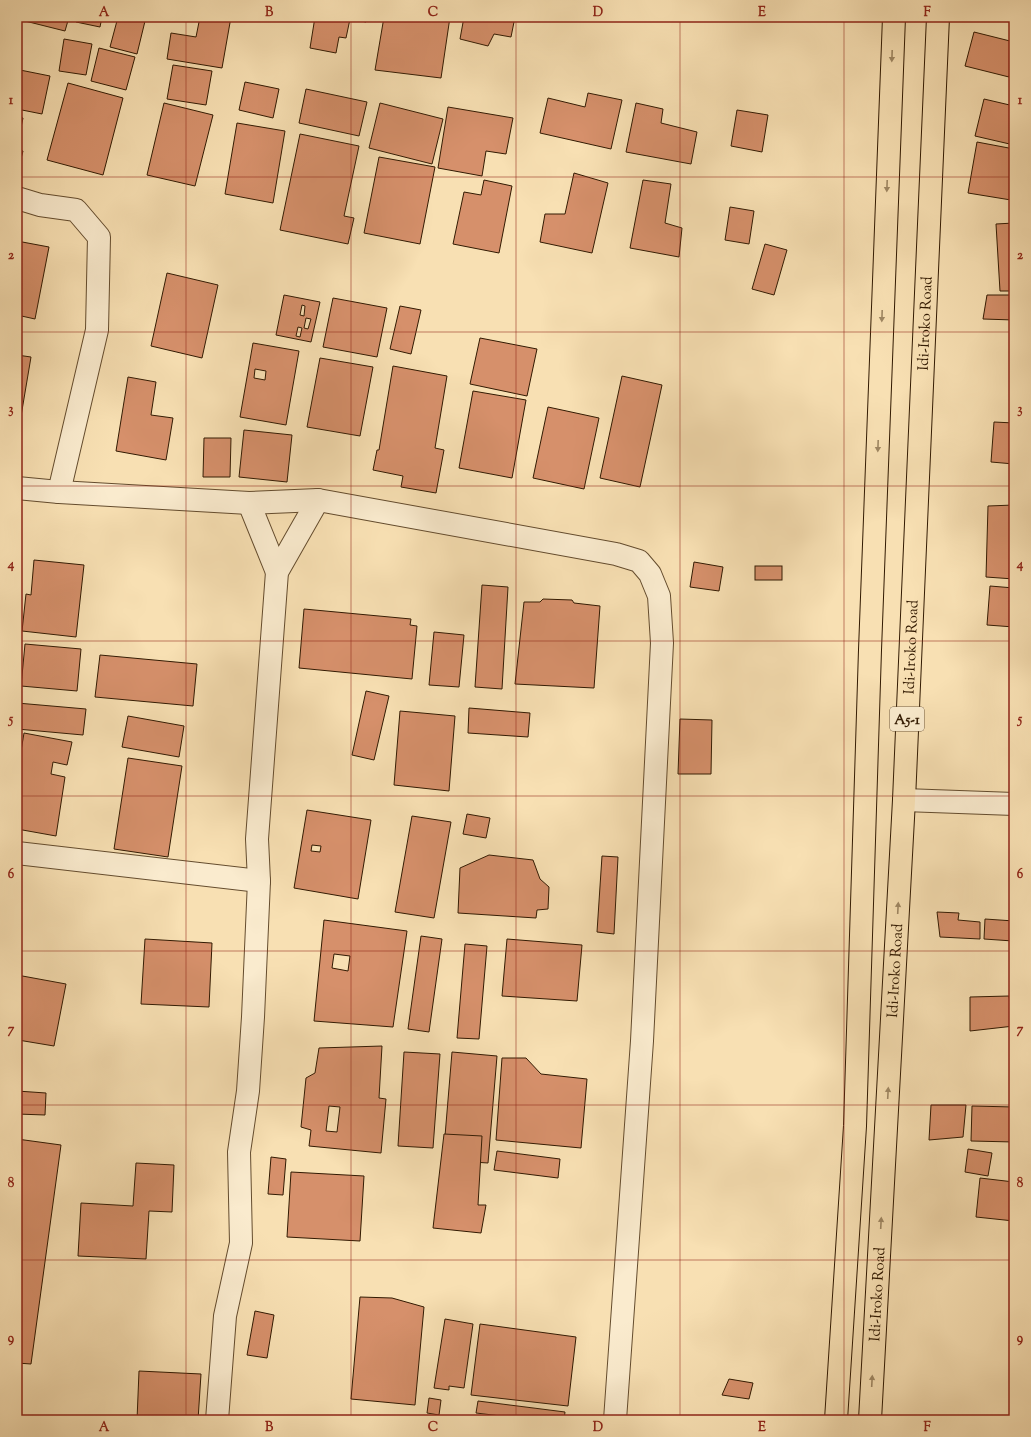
<svg xmlns="http://www.w3.org/2000/svg" width="1031" height="1437" font-family="'Sorts Mill Goudy',serif">
	<style>
		.building { fill: #d6906b; stroke: #321a02; fill-rule: evenodd }
		.lines { fill: none; stroke-linecap: round; stroke-linejoin: round }
		.minor-casing { stroke: #644c2e; stroke-width: 24 }
		.trunk-casing { stroke: #321a02; stroke-width: 24 }
		.minor { stroke: #faebce; stroke-width: 22 }
		.trunk { stroke: #f8e0b3; stroke-width: 22 }
		.oneway { fill: #9f8763 }
		.grid { fill: none; stroke: #8f2418; stroke-width: 1; stroke-opacity: 0.55 }
		.labels { text-anchor: middle; stroke-width: 3.5; stroke-linejoin: round; paint-order: stroke }
		.shield { fill: #faebce; stroke: #6e593f; stroke-width: 1 }
		.shield-label { font-size: 14px; font-weight: bold; fill: #321a02 }
		.street-label { font-size: 15px; fill: #321a02; stroke: #faebce }
		.neatline { fill: none; stroke: #8f2418; stroke-width: 1.5 }
		.grid-label { font-size: 13px; text-anchor: middle; font-weight: bold; fill: #8f2418 }
	</style>
	<rect width="100%" height="100%" fill="#f8e0b3"/>
	<filter id="stains"><feTurbulence type="fractalNoise" baseFrequency=".005" numOctaves="4"/><feColorMatrix values="0 0 0 0 .2 0 0 0 0 .09 0 0 0 0 .02 0 0 0 .5 -.17"/></filter>
	<radialGradient id="worn" r=".72"><stop offset=".6" stop-color="#630" stop-opacity="0"/><stop offset="1" stop-color="#630" stop-opacity=".3"/></radialGradient>
	<g class="building">
		<polygon points="17,17 69,17 65,31 17,19"/>
		<polygon points="76,17 102,17 100,27 76,22"/>
		<polygon points="118,17 146,17 137,54 110,47"/>
		<polygon points="200,17 231,17 222,68 167,59 171,33 196,37"/>
		<polygon points="315,17 367,17 366,22 350,19 346,38 339,37 336,53 310,48"/>
		<polygon points="384,17 450,17 441,78 375,70"/>
		<polygon points="464,17 515,17 511,37 494,34 488,46 460,39"/>
		<polygon points="974,32 1014,42 1014,55 1009,77 965,66"/>
		<polygon points="64,39 92,44 86,75 59,71"/>
		<polygon points="99,48 135,57 126,90 91,81"/>
		<polygon points="173,65 212,71 206,105 167,99"/>
		<polygon points="20,70 50,76 42,114 17,109 17,83"/>
		<polygon points="245,82 279,89 273,118 239,110"/>
		<polygon points="68,83 123,98 103,175 47,160"/>
		<polygon points="306,89 367,102 359,136 299,123"/>
		<polygon points="588,93 622,100 611,149 540,133 548,98 585,107"/>
		<polygon points="984,99 1014,106 1014,145 975,136"/>
		<polygon points="164,103 213,115 195,186 147,175"/>
		<polygon points="380,103 443,119 432,164 369,148"/>
		<polygon points="636,103 663,109 661,123 697,132 691,164 626,152"/>
		<polygon points="448,107 513,118 506,154 486,151 482,176 438,168"/>
		<polygon points="737,110 768,115 762,152 731,146"/>
		<polygon points="17,117 23,118 17,146"/>
		<polygon points="237,123 285,131 273,203 225,194"/>
		<polygon points="300,134 359,146 344,216 354,218 348,244 280,230"/>
		<polygon points="977,142 1014,149 1014,185 1011,200 968,193"/>
		<polygon points="17,150 23,151 18,170 17,170"/>
		<polygon points="379,157 435,167 420,244 364,233"/>
		<polygon points="574,173 608,183 592,253 540,242 545,214 565,214"/>
		<polygon points="484,180 512,186 499,253 453,244 464,192 481,195"/>
		<polygon points="643,180 671,184 665,223 682,228 679,257 630,248"/>
		<polygon points="730,207 754,211 749,244 725,240"/>
		<polygon points="1014,223 1014,291 1000,291 996,224"/>
		<polygon points="17,241 49,247 35,319 17,315"/>
		<polygon points="765,244 787,250 774,295 752,289"/>
		<polygon points="167,273 218,285 202,358 151,346"/>
		<path d="M284 295 320 302 311 342 276 335ZM302 305 305 306 304 316 300 315ZM306 318 311 319 308 329 304 328ZM298 327 302 328 300 337 296 336Z"/>
		<polygon points="987,295 1014,295 1014,320 983,319"/>
		<polygon points="333,298 387,308 377,357 323,347"/>
		<polygon points="400,306 421,310 411,354 390,349"/>
		<polygon points="480,338 537,349 527,396 470,384"/>
		<path d="M253 343 299 351 286 425 240 417ZM255 369 266 371 265 380 254 378Z"/>
		<polygon points="17,355 31,357 18,434 17,433"/>
		<polygon points="320,358 373,367 360,436 307,427"/>
		<polygon points="393,366 447,376 435,448 444,450 436,493 401,487 403,476 373,470 377,450 379,450"/>
		<polygon points="622,376 662,385 640,487 600,478"/>
		<polygon points="128,377 156,382 151,415 173,418 166,460 116,451"/>
		<polygon points="473,391 526,400 512,478 459,468"/>
		<polygon points="548,407 599,418 584,489 533,478"/>
		<polygon points="994,422 1014,423 1014,464 991,462"/>
		<polygon points="244,430 292,435 287,482 239,477"/>
		<polygon points="204,438 231,438 230,477 203,477"/>
		<polygon points="1014,505 1014,579 986,577 988,506"/>
		<polygon points="34,560 84,565 76,637 22,631 26,594 31,595"/>
		<polygon points="694,562 723,567 719,591 690,587"/>
		<rect x="755" y="566" width="27" height="14"/>
		<polygon points="482,585 508,587 502,689 475,687"/>
		<polygon points="17,586 21,587 17,617"/>
		<polygon points="990,586 1014,588 1014,627 987,625"/>
		<polygon points="543,599 572,600 574,603 600,606 594,688 515,684 524,602 540,602"/>
		<polygon points="304,609 411,619 410,625 417,626 412,679 299,668"/>
		<polygon points="434,632 464,635 459,687 429,685"/>
		<polygon points="25,644 81,649 77,691 21,686"/>
		<polygon points="100,655 197,664 193,706 95,697"/>
		<polygon points="366,691 389,696 374,760 352,755"/>
		<polygon points="17,703 86,709 83,735 17,729"/>
		<polygon points="469,708 530,713 528,737 468,733"/>
		<polygon points="400,711 455,716 449,791 394,785"/>
		<polygon points="128,716 184,726 179,757 122,747"/>
		<polygon points="680,719 712,720 711,774 678,774"/>
		<polygon points="24,733 72,742 67,765 53,762 51,774 65,777 56,836 17,829 17,775"/>
		<polygon points="128,758 182,766 168,857 114,849"/>
		<path d="M307 810 371 820 358 899 294 888ZM312 845 321 846 320 852 311 851Z"/>
		<polygon points="467,814 490,818 486,838 463,834"/>
		<polygon points="412,816 451,822 434,918 395,912"/>
		<polygon points="489,855 533,860 540,879 549,887 548,909 537,910 536,918 458,913 460,868"/>
		<polygon points="602,856 618,857 614,934 597,932"/>
		<polygon points="937,912 959,913 958,920 980,922 980,939 940,937"/>
		<polygon points="985,919 1014,921 1013,941 984,939"/>
		<path d="M324 920 407 931 393 1027 314 1021ZM334 954 350 956 348 971 332 968Z"/>
		<polygon points="421,936 442,939 429,1032 408,1029"/>
		<polygon points="145,939 212,943 209,1007 141,1004"/>
		<polygon points="507,939 582,945 577,1001 502,996"/>
		<polygon points="465,944 487,946 479,1039 457,1038"/>
		<polygon points="17,975 66,984 54,1046 18,1040 17,1046"/>
		<polygon points="1009,996 1014,1026 970,1031 970,997"/>
		<path d="M382 1046 379 1098 386 1099 381 1153 309 1146 311 1130 301 1127 306 1078 315 1073 319 1048ZM329 1106 340 1107 337 1132 326 1131Z"/>
		<polygon points="404,1052 440,1054 433,1148 398,1146"/>
		<polygon points="452,1052 497,1056 488,1163 443,1160"/>
		<polygon points="502,1058 526,1058 541,1074 587,1079 581,1148 496,1140"/>
		<polygon points="17,1091 46,1093 45,1115 17,1114"/>
		<polygon points="931,1105 966,1105 963,1137 929,1140"/>
		<polygon points="972,1106 1014,1107 1014,1142 971,1141"/>
		<polygon points="444,1134 482,1136 478,1205 486,1205 481,1233 433,1228"/>
		<polygon points="17,1139 61,1145 31,1364 17,1363"/>
		<polygon points="968,1149 992,1153 988,1176 965,1172"/>
		<polygon points="497,1151 560,1159 558,1178 494,1170"/>
		<polygon points="271,1157 286,1159 283,1195 268,1194"/>
		<polygon points="136,1163 174,1165 172,1212 149,1211 146,1259 78,1256 81,1203 133,1206"/>
		<polygon points="291,1172 364,1176 360,1241 287,1237"/>
		<polygon points="980,1178 1014,1182 1014,1221 976,1217"/>
		<polygon points="360,1297 392,1298 424,1307 415,1405 351,1399"/>
		<polygon points="255,1311 274,1315 267,1358 247,1355"/>
		<polygon points="445,1319 473,1324 464,1388 449,1386 449,1390 434,1388"/>
		<polygon points="480,1324 576,1337 568,1406 471,1395"/>
		<polygon points="139,1371 201,1374 198,1420 137,1420"/>
		<polygon points="729,1379 753,1383 749,1399 722,1395"/>
		<polygon points="429,1398 441,1400 439,1415 427,1413"/>
		<polygon points="478,1401 565,1412 564,1420 534,1420 476,1413"/>
		<polygon points="422,1417 443,1420 422,1420"/>
	</g>
	<g class="lines">
		<defs>
			<g id="minor">
				<polyline points="17,198 40,205 76,210 99,237 97,330 59,492"/>
				<polyline points="17,488 59,492 249,503 318,500 616,554 639,561 650,574 659,596 662,643 642,1041 615,1420"/>
				<polyline points="249,503 277,572"/>
				<polyline points="904,800 1014,804"/>
				<polyline points="17,853 259,881"/>
				<polyline points="217,1420 225,1316 241,1243 239,1152 248,1091 253,1017 259,881 257,839 277,572 318,500"/>
			</g>
			<g id="trunk">
				<polyline points="836,1420 855,1126 870,650 894,17"/>
				<path id="s1" d="M870 1420 904 800 938 17"/>
			</g>
		</defs>
		<use href="#minor" class="minor-casing"/>
		<use href="#trunk" class="trunk-casing"/>
		<use href="#minor" class="minor"/>
		<use href="#trunk" class="trunk"/>
	</g>
	<defs><path id="oneway-solid" d="M-6-.8H1V-3.2L6.5 0L1 3.2V.8H-6Z"/></defs>
	<g class="oneway">
		<use href="#oneway-solid" transform="translate(892 56) rotate(92)"/>
		<use href="#oneway-solid" transform="translate(887 186) rotate(92)"/>
		<use href="#oneway-solid" transform="translate(882 316) rotate(92)"/>
		<use href="#oneway-solid" transform="translate(878 446) rotate(92)"/>
		<use href="#oneway-solid" transform="translate(898 908) rotate(-87)"/>
		<use href="#oneway-solid" transform="translate(888 1093) rotate(-87)"/>
		<use href="#oneway-solid" transform="translate(881 1223) rotate(-87)"/>
		<use href="#oneway-solid" transform="translate(872 1381) rotate(-87)"/>
	</g>
	<path class="grid" d="M186 17V1420M351 17V1420M516 17V1420M680 17V1420M844 17V1420M17 177H1014M17 332H1014M17 486H1014M17 641H1014M17 796H1014M17 951H1014M17 1105H1014M17 1260H1014"/>
	<g class="labels">
		<rect class="shield" x="890" y="707" width="34" height="24" rx="3"/>
		<g class="shield-label">
			<text x="907" y="724">A5-1</text>
		</g>
		<g class="street-label">
			<text dy="5" stroke="none"><textPath href="#s1" startOffset="1098">Idi-Iroko Road</textPath></text>
			<text dy="5" stroke="none"><textPath href="#s1" startOffset="774">Idi-Iroko Road</textPath></text>
			<text dy="5" stroke="none"><textPath href="#s1" startOffset="450">Idi-Iroko Road</textPath></text>
			<text dy="5" stroke="none"><textPath href="#s1" startOffset="126">Idi-Iroko Road</textPath></text>
		</g>
	</g>
	<rect width="1031" height="1437" fill="none" stroke="#f8e0b3" stroke-width="44"/>
	<rect x="22" y="22" width="987" height="1393" class="neatline"/>
	<g class="grid-label">
		<text x="104" y="16">A</text>
		<text x="269" y="16">B</text>
		<text x="433" y="16">C</text>
		<text x="598" y="16">D</text>
		<text x="762" y="16">E</text>
		<text x="927" y="16">F</text>
		<text x="11" y="104">1</text>
		<text x="1020" y="104">1</text>
		<text x="11" y="259">2</text>
		<text x="1020" y="259">2</text>
		<text x="11" y="413">3</text>
		<text x="1020" y="413">3</text>
		<text x="11" y="568">4</text>
		<text x="1020" y="568">4</text>
		<text x="11" y="723">5</text>
		<text x="1020" y="723">5</text>
		<text x="11" y="878">6</text>
		<text x="1020" y="878">6</text>
		<text x="11" y="1033">7</text>
		<text x="1020" y="1033">7</text>
		<text x="11" y="1187">8</text>
		<text x="1020" y="1187">8</text>
		<text x="11" y="1342">9</text>
		<text x="1020" y="1342">9</text>
		<text x="104" y="1431">A</text>
		<text x="269" y="1431">B</text>
		<text x="433" y="1431">C</text>
		<text x="598" y="1431">D</text>
		<text x="762" y="1431">E</text>
		<text x="927" y="1431">F</text>
	</g>
	<rect width="100%" height="100%" filter="url(#stains)"/>
	<rect width="100%" height="100%" fill="url(#worn)"/>
</svg>
